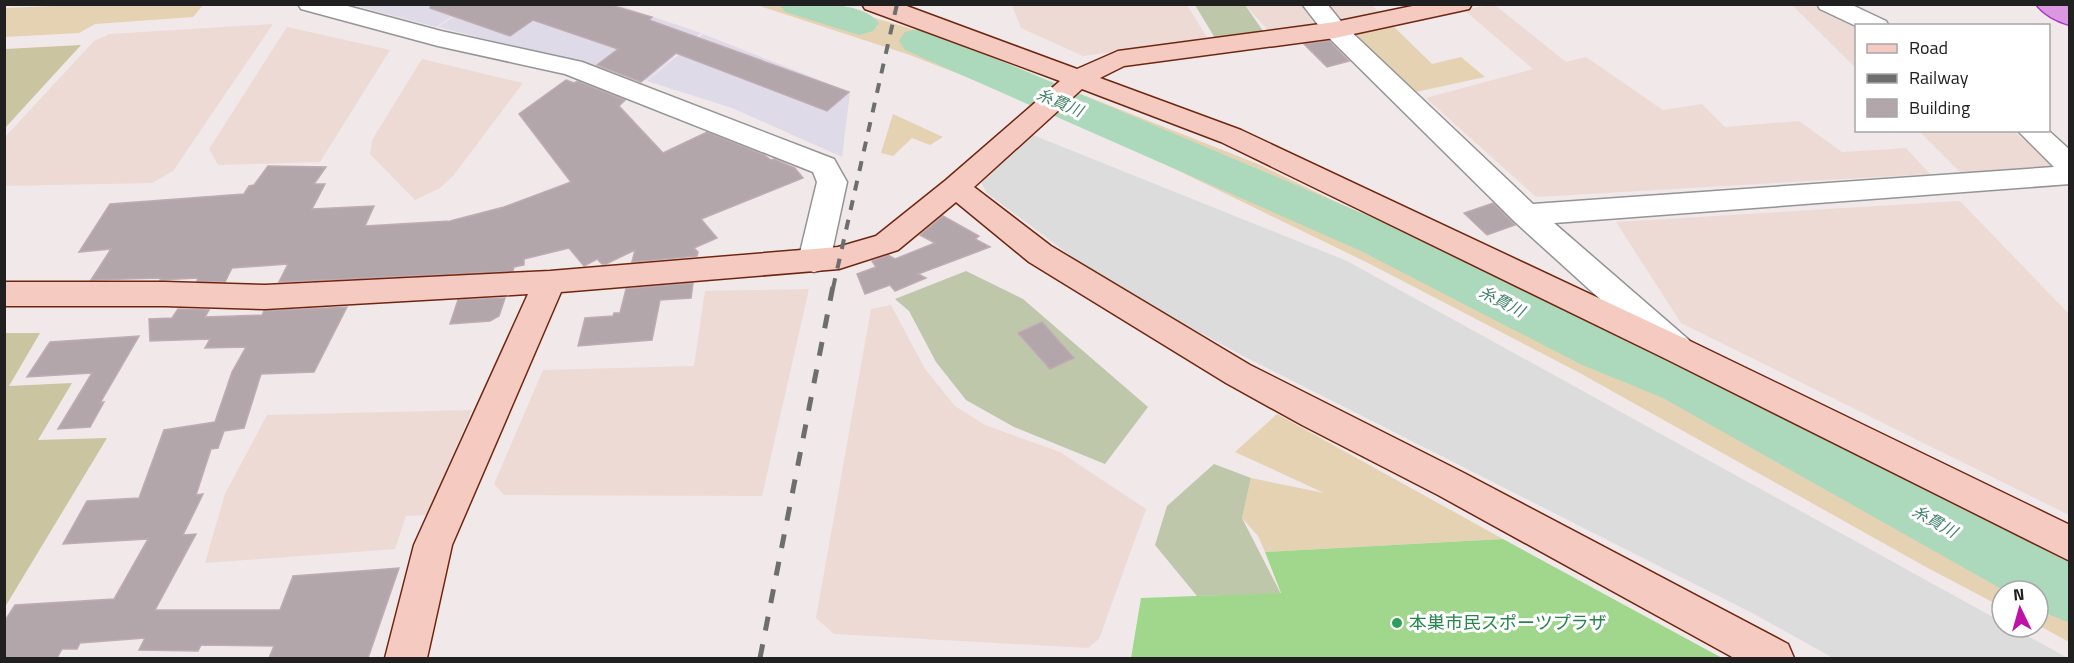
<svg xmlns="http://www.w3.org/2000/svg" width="2074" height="663" font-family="'Titillium Web','Noto Sans JP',sans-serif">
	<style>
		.industrial { fill: #dfdae8 }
		.farmland { fill: #eddad5 }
		.grass { fill: #e5d2b2 }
		.forest { fill: #cbc4a0 }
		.cemetery { fill: #bfc7ab }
		.pitch { fill: #a0d78d }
		.parking { fill: #dcdcdc }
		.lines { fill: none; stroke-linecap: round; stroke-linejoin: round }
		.river { fill: #acd9bc; fill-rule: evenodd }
		.building { fill: #b2a6ab; stroke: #c0abb4; stroke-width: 1.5 }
		.street-casing { stroke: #949494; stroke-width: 3 }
		.secondary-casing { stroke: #6f260f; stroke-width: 3 }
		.highway-casing { stroke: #ab36cc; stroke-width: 3 }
		.street { fill: #fff; fill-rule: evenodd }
		.secondary { fill: #f4cac1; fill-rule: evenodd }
		.highway { fill: #db97e0; fill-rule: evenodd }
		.rail-far1 { stroke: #6e6e6e; stroke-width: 4; stroke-dasharray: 10 10; stroke-linecap: butt }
		.rail { stroke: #6e6e6e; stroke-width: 5; stroke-dasharray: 14 14; stroke-linecap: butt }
		.leisure-dot { fill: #2e9e5b; stroke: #fff; stroke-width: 2 }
		.labels { text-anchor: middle; stroke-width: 6; stroke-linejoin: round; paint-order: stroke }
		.water-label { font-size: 16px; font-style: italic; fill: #43826b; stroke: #fff }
		.near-leisure-label { font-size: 18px; fill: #27864d; stroke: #fff; text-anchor: start }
	</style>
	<rect width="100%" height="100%" fill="#f0e8e9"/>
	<g class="industrial">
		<polygon points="615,4 701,33 647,80 438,27 472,5"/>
		<polygon points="353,5 470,5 436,27"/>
		<polygon points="703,34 850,92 842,157 732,108 647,81"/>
	</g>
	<g class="farmland">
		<polygon points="1012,5 1187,5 1208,39 1083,56 1021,28"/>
		<polygon points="1245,5 1301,5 1314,24 1268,30"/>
		<polygon points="1322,5 1372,5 1381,14 1338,22"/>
		<polygon points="1488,5 1495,5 1566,62 1586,57 1663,110 1702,104 1725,127 1799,121 1842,152 1906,148 1930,174 1536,197 1426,98 1533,69 1464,10"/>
		<polygon points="1792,5 1812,5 1856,26 1856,68"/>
		<polygon points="273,24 173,171 152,183 5,186 5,137 94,41 110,34"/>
		<polygon points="287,27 390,50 320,162 218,165 209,149"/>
		<polygon points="422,59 523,83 453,176 440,188 415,200 370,154 372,140"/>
		<polygon points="1919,131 2013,131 2062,171 1967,179"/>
		<polygon points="1960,201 2069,314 2069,515 1681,323 1616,222"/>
		<polygon points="809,289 762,496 504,495 494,484 543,370 694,366 705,291"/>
		<polygon points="891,305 925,369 955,406 985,425 1060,452 1146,509 1099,639 1088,648 834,634 816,618 871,309"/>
		<polygon points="472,410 427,515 406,516 395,549 205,563 225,494 267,415"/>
	</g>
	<g class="grass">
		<polygon points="101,4 203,5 193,17 95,24 79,33 5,37 5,8"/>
		<polygon points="757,5 831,5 929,34 1258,164 1709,383 2069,569 2069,642 2038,625 2038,591 2002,591 2002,607 1926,567 1578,372 1370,264 1058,112 907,54"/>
		<polygon points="1392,25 1432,64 1461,57 1485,77 1411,93 1351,35"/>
		<polygon points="893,114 943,137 930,145 912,138 893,156 881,153"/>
		<polygon points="1277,414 1503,539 1265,552 1258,536 1242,518 1251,478 1324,493 1235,452"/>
	</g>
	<g class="forest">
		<polygon points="81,45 5,128 5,49"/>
		<polygon points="5,333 40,333 9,386 72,383 38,440 107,438 5,607"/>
	</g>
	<g class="cemetery">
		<polygon points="1195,5 1245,5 1263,31 1215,38"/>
		<polygon points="966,271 1023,299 1148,407 1105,464 1014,427 966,400 936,362 909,311 895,299"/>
		<polygon points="1214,464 1251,478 1242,518 1281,594 1197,596 1155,545 1167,506"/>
	</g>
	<polygon class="pitch" points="1503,539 1722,658 1131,658 1141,598 1281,593 1265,552"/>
	<polygon class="parking" points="1033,135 1347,261 2002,622 2002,627 2011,627 2068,658 1833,658 1756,615 1247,358 1103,280 987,193 979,179"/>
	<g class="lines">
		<g class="river">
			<path d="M780 4C808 4 862 0 879 23L873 31 859 35 785 12Z"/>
			<polygon points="919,29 933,32 1395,227 1618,336 1701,368 2070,563 2070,623 2038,610 2038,591 2005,591 1663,398 1580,364 1361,251 905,50 899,41 905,32"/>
		</g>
	</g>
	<g class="building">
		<polygon points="431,4 607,4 652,17 649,20 849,92 827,111 676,53 641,82 597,65 618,49 533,20 510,36 430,8"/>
		<polygon points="1329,41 1349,61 1327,67 1304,44"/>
		<polygon points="566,80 574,83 577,81 625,100 619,106 663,153 707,132 764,155 771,160 774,159 795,168 803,178 701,219 717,238 694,248 698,252 697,256 632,262 635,250 606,264 602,264 597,259 584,266 569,248 524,259 524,265 514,267 513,271 279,282 288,264 232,268 225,282 197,281 198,278 160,280 161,278 91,280 111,249 79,252 110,204 244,194 249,186 254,185 268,166 326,167 314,184 325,184 312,209 374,206 365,226 450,221 504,207 571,182 519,114"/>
		<polygon points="1493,203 1515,225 1487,235 1464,213"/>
		<polygon points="943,216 979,236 975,239 990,247 918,274 926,278 895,291 890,285 865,294 857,274 876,267 872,261 888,255 895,259 935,243 920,235"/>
		<polygon points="693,283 691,298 660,300 652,340 578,346 585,318 613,316 614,313 620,313 626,289"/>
		<polygon points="505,298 499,316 490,321 450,324 458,300"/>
		<polygon points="347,307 314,372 261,374 244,428 224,431 218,448 211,449 196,495 203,494 183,535 196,534 155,610 280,610 293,576 399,568 368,658 269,658 274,646 201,645 198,651 139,650 145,638 80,643 77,649 62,649 57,658 4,658 4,622 15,605 114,599 148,539 63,544 87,501 139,498 164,430 215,422 232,372 246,347 205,348 210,339 150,341 149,319 172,318 178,309 209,310 205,317 262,315 264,311"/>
		<polygon points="1042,322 1074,358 1050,369 1018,333"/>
		<polygon points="139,336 100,403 104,402 90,427 58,429 92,373 27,377 50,342"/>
	</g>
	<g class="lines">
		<defs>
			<g id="street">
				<polygon points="298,4 340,4 441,31 582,62 834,159 847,182 830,261 825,269 814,272 803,269 798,261 817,182 813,172 565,74 438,46 301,9"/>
				<polygon points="1302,4 1327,4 1344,25 1533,204 2054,167 2017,130 2048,130 2070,150 2070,184 1554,223 1689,340 1694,349 1689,358 1677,362 1665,358 1515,222 1326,35"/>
				<polygon points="1817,4 1850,4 1886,21 1889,26 1856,26 1820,9"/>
			</g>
			<polygon id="secondary" points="862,4 904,5 1077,69 1118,51 1335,22 1422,4 1472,4 1469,9 1460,11 1335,38 1124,66 1100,78 1241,130 1690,341 2070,525 2070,561 1666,359 1221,142 1082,89 974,187 1051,246 1250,365 1464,473 1788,644 1794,658 1734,658 1438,495 1302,425 1226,383 1029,262 956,202 898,250 839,269 561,292 452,545 427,658 385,658 414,545 528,294 265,309 165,306 4,306 4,282 165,282 265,285 550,271 838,247 876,236 946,180 1060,81 865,9"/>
			<path id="highway" d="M2036 4H2066L2070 7V25C2058 22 2043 14 2036 4Z"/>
		</defs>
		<use href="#street" class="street-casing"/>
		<use href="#secondary" class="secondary-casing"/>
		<use href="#highway" class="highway-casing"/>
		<use href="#street" class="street"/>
		<use href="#secondary" class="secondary"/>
		<use href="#highway" class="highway"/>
		<polyline class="rail-far1" points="833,288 897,4"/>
		<polyline class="rail" points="760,658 833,286"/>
	</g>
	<circle class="leisure-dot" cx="1397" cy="623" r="6"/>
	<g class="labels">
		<g class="water-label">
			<text transform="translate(1060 102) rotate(23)" y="6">糸貫川</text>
			<text transform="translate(1502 301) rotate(27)" y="6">糸貫川</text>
			<text transform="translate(1935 521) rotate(29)" y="6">糸貫川</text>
		</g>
		<g class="near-leisure-label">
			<text x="1409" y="629">本巣市民スポーツプラザ</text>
		</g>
	</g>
	<rect width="2074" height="663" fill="none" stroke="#202020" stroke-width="12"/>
	<rect x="1855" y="24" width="195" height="108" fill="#ffffff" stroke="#a6a6a6" stroke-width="1.5"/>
	<rect x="1867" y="44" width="30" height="9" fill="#f4cac1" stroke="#a6a6a6" stroke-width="1.5"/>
	<text x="1909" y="54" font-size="18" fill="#202020">Road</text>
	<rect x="1867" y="74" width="30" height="9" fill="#6e6e6e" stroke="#a6a6a6" stroke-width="1.5"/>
	<text x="1909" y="84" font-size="18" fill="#202020">Railway</text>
	<rect x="1867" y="99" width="30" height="18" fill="#b2a6ab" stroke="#a6a6a6" stroke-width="1.5"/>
	<text x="1909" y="114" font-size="18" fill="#202020">Building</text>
	<g transform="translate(2020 609) rotate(355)"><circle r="28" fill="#ffffff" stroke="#a6a6a6" stroke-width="1.5"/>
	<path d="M0-4.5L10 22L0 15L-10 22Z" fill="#be12a9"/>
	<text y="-9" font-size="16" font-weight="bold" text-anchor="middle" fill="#202020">N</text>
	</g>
</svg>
